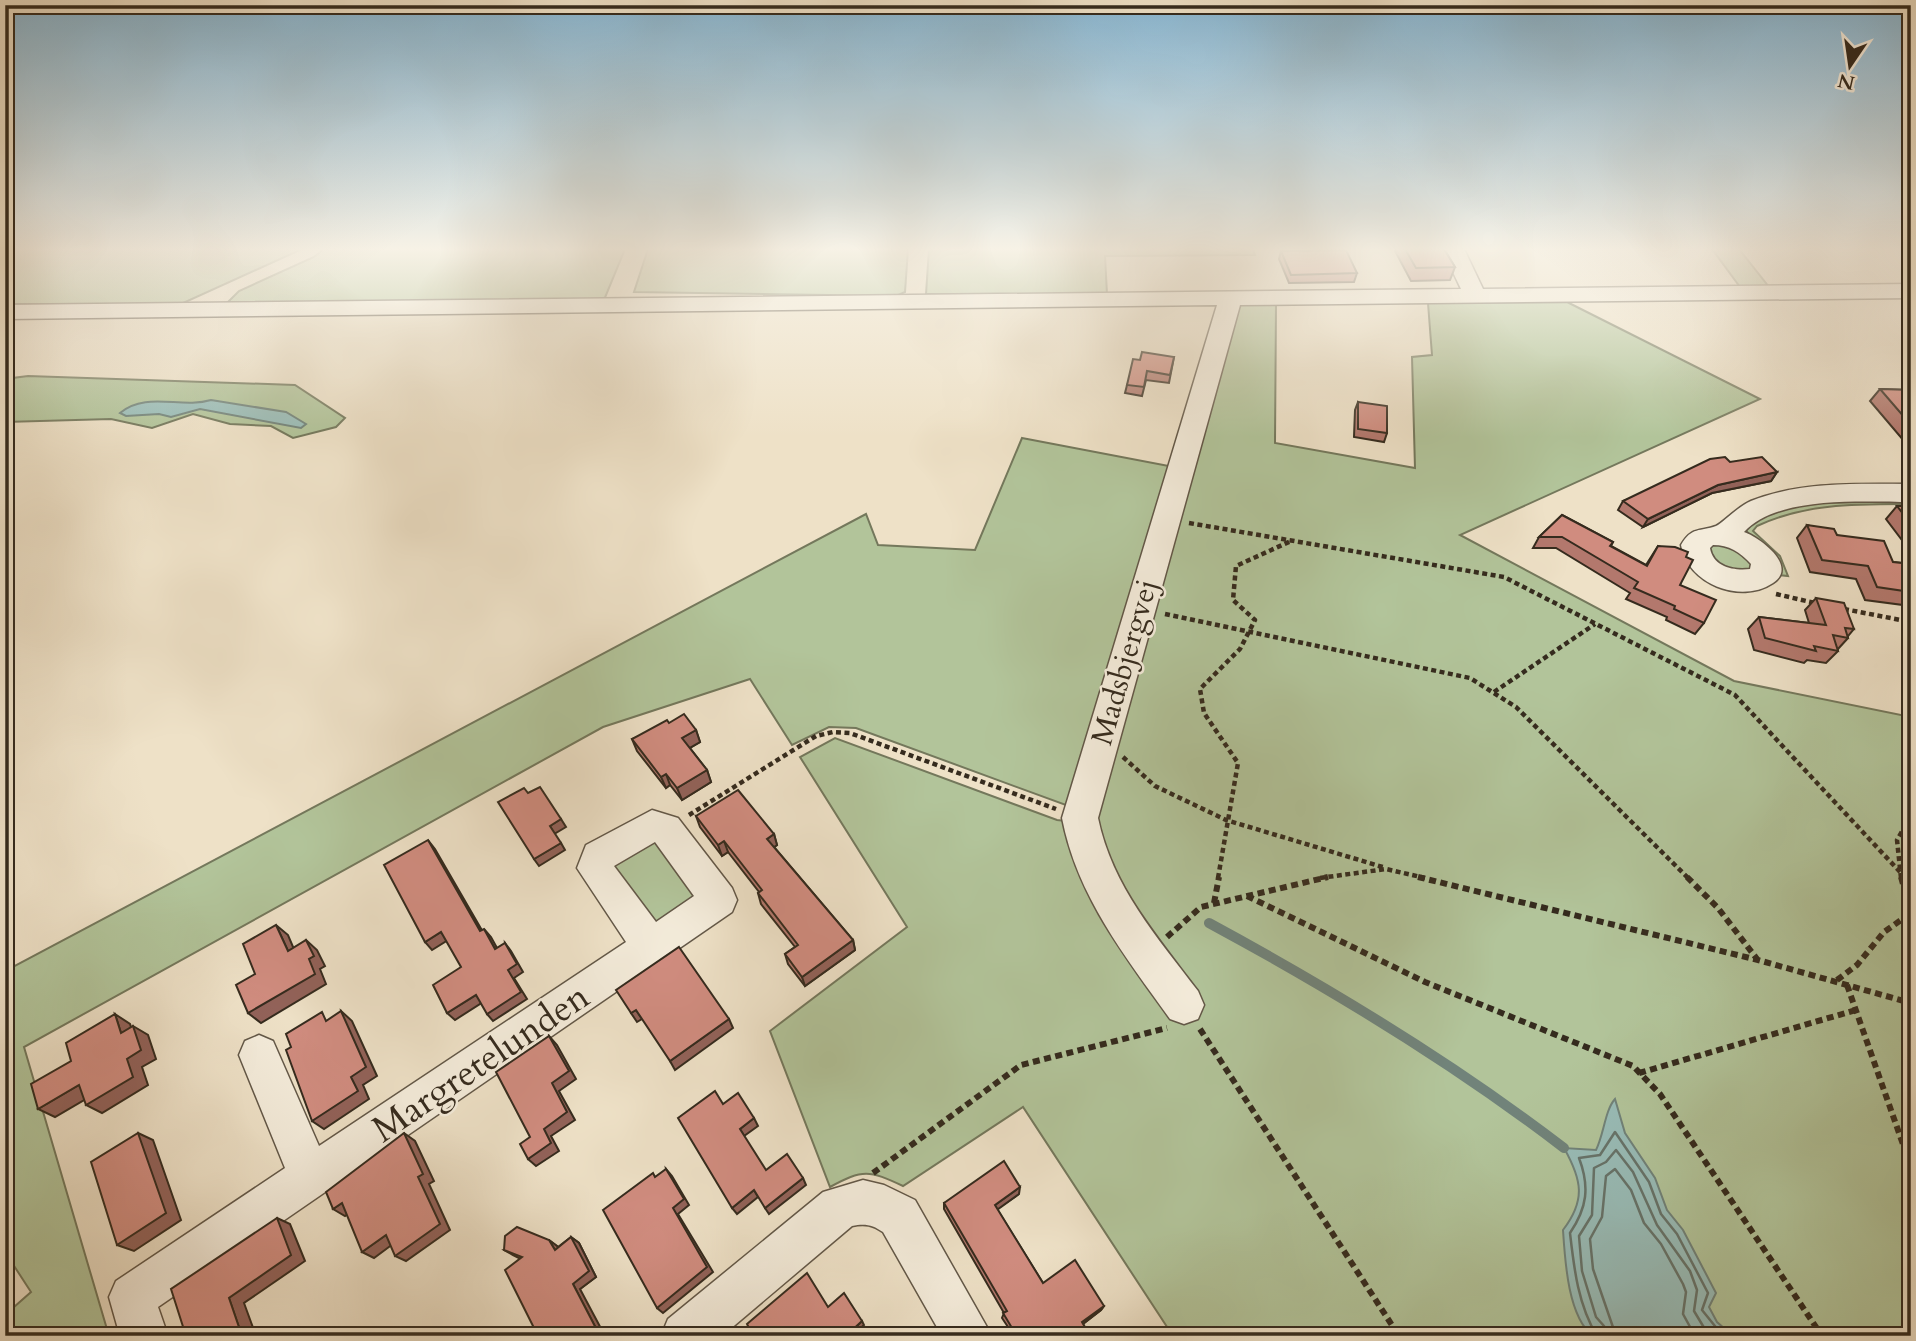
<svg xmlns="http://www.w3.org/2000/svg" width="1916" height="1341" font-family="Cardo,serif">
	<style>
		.green { fill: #b2c49a; stroke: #74785c; stroke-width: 2 }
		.water { fill: #99bdb8; stroke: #71837a; stroke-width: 2 }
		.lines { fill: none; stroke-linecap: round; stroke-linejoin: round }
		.shore { stroke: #67746b; stroke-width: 2.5 }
		.stream { stroke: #71837a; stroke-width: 10 }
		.minor-casing { stroke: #635848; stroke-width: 3 }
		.path-far1 { stroke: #352b1e; stroke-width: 4.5; stroke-dasharray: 5 3.5; stroke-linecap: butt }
		.path { stroke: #352b1e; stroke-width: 6; stroke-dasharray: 7 4.5; stroke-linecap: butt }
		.minor { fill: #f4ecdb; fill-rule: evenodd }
		.wall { fill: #b3786d; stroke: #352b1e; stroke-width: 2 }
		.shaded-wall { fill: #926259; stroke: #352b1e; stroke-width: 2 }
		.building { fill: #d08c7f; stroke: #352b1e; stroke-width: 2 }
		.labels { text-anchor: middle; stroke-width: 5; stroke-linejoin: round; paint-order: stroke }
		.street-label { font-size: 30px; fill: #352b1e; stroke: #f4ecdb }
		.near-street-label { font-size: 37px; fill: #352b1e; stroke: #f4ecdb }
	</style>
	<rect width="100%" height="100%" fill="#eee1c7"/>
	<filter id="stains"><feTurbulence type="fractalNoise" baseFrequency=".00286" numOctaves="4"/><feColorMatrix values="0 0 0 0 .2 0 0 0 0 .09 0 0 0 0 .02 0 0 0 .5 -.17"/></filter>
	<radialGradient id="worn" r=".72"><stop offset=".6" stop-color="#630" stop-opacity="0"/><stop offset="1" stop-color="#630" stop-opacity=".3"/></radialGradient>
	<g class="green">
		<polygon points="5,249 302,249 181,304 5,304"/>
		<polygon points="324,249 625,249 604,300 227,303 239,291 314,257"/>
		<polygon points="648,249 908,249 905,292 896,296 634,292"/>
		<polygon points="929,249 1253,249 1255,255 1105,256 1107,294 926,294"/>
		<polygon points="1712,249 1739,249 1769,287 1740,287"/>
		<path d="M1567 302 1760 399 1460 535 1734 681 1911 717V1336H1173L1023 1107 903 1186C869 1170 863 1169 830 1187L770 1031 907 927 800 757 835 738 1057 820 1092 824 1240 305H1276L1275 443 1415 468 1412 357 1432 355 1428 303Z"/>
		<polygon points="28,376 295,385 345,418 336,427 293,438 271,426 230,424 193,414 152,428 111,419 5,422 5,379"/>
		<polygon points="1022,438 1174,467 1074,808 856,728 829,727 792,745 750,679 603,727 24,1047 109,1336 5,1336 5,1315 31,1292 5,1252 5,971 866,514 878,545 975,550"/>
		<path d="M1911 500V504C1858 504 1806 503 1757 526L1753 531 1780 556 1788 576 1778 575 1746 530C1779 493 1865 500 1911 500Z"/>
		<polygon points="1713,542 1752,554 1750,574 1713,564 1708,545"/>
		<polygon points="657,840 696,899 652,925 613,867 615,859"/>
	</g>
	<g class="water">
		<path d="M211 400 286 412 306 424 301 428 200 409 171 417 159 414 126 416 120 413C146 391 181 409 211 400Z"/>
		<path d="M1615 1099 1625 1133 1655 1178 1667 1210 1683 1230 1716 1293 1709 1307 1717 1322 1733 1336H1593C1568 1317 1565 1261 1563 1230 1586 1200 1582 1180 1564 1148L1596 1150C1604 1134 1605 1110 1615 1099Z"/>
	</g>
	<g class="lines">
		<g class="shore">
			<path d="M1597 1336C1578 1305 1574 1268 1570 1233 1587 1208 1590 1187 1579 1158L1600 1155 1615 1132 1649 1182 1661 1214 1677 1234 1708 1293 1702 1310 1723 1336"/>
			<polyline points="1606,1336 1604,1326 1596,1317 1582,1271 1579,1236 1592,1215 1594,1168 1606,1162 1616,1150 1633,1172 1657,1225 1690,1271 1697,1290 1694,1311 1709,1336"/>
			<polyline points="1616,1336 1593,1269 1590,1239 1602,1217 1606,1176 1615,1169 1631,1190 1644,1223 1661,1244 1683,1284 1686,1292 1683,1314 1695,1336"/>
		</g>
		<path class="stream" d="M1209 923C1333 990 1452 1062 1564 1148"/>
		<defs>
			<g id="minor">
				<path d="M1442 249H1464L1483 289 1911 284V298L1240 305 1098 818C1112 886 1157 937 1198 991L1204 1005 1198 1019 1184 1024 1170 1019C1125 956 1077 896 1062 818L1217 305 5 319V305L1461 289Z"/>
				<path d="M1911 484V502C1864 502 1778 495 1744 532 1759 537 1799 566 1773 583 1740 605 1687 583 1681 545 1692 526 1700 532 1716 526 1723 523 1737 507 1751 501 1801 481 1858 484 1911 484ZM1713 545C1729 545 1740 552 1751 564L1750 569C1734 571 1713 567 1710 548Z"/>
				<path d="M652 810 678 818 732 888 737 900 732 912 158 1307 168 1336H120L109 1297 116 1281 285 1168 239 1055 245 1041 259 1035 273 1041 319 1146 626 942 577 868 586 845ZM655 842 694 896 656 922 614 866Z"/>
				<path d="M863 1180 884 1185 915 1200 992 1336H942L883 1232C873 1225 865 1223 852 1226L722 1336H661L668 1319 823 1192Z"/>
			</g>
		</defs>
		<use href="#minor" class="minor-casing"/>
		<g class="path-far1">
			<polyline points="1189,523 1504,577 1735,695 1901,873"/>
			<polyline points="1776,594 1815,603"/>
			<polyline points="1844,609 1911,622"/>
			<polyline points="1165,614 1470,678 1516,707 1688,878"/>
			<polyline points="1494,692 1595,624"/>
			<polyline points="1123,757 1155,786 1226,820 1386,868"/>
			<polyline points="689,815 816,736 833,732 850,733 1056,809"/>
			<polyline points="1218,878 1238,763 1204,713 1200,689 1240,649 1255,620 1233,600 1236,566 1291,541"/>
			<polyline points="1320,878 1386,869 1425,878"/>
			<polyline points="1901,878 1897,840 1911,816"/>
		</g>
		<g class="path">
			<polyline points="1418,877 1758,960 1911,1003"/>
			<polyline points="1687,877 1718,908 1757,959"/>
			<polyline points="1901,877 1911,913"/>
			<polyline points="1247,896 1425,982 1633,1066 1660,1094 1822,1336"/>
			<polyline points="1214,903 1219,877"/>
			<polyline points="1167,937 1201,907 1328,877"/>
			<polyline points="1837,980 1857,965 1884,932 1911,913"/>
			<polyline points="1847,985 1911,1167"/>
			<polyline points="1200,1029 1399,1336"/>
			<polyline points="1639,1073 1856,1010"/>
			<polyline points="873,1173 1021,1065 1167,1028"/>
		</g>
		<use href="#minor" class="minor"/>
	</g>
	<g class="wall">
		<polygon points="1394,249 1444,249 1455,267 1450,280 1411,281"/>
		<polygon points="1281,251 1357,273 1354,282 1289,283 1279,259"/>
		<polygon points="1174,357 1169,383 1146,380 1142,396 1125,393 1127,385 1140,360"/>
		<polygon points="1880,389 1911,390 1911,441 1904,441 1870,401"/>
		<polygon points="1358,402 1387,433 1384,442 1354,437 1355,410"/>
		<polygon points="1730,462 1777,472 1771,481 1712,493 1643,527 1618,510 1623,501"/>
		<polygon points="1897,506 1911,506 1911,552 1886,519"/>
		<polygon points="1562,515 1613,542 1611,546 1646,565 1658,546 1686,557 1680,585 1704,623 1695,634 1666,620 1667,617 1626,599 1630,593 1556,548 1533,548 1539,537"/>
		<polygon points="1807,525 1837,535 1893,562 1911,564 1911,606 1865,600 1856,579 1810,572 1797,538"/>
		<polygon points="1816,598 1854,629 1848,636 1848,638 1838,649 1838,651 1826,663 1807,660 1804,663 1754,650 1748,629 1759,617 1809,623 1805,610"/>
		<polygon points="669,723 696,730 700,742 690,748 707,770 711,782 682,800 670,785 666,788 637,751 632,739"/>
		<polygon points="696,816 774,834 777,845 774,847 853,940 855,950 805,986 788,964 785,954 795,947 761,904 758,893 759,892 728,852 722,856 700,827"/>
		<polygon points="1019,1194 997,1209 1043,1283 1104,1306 1101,1310 1083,1324 1090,1336 1006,1336 1007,1332 1010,1330 1002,1318 1004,1313 944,1209 944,1203"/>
		<polygon points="571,1237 579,1243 596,1277 580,1289 513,1255 504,1250 549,1240 558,1247"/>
	</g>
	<g class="shaded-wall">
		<polygon points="1777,472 1771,481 1712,493 1643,527 1648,519 1718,485"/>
		<polygon points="696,730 700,742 686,750 682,738"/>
		<polygon points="707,770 711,782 682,800 677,788"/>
		<polygon points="666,774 670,785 666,788 661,777"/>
		<polygon points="561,819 566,827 554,834 550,826"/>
		<polygon points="774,834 777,845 770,850 767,839"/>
		<polygon points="428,840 435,849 487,939 480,931"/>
		<polygon points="724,841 728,852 722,856 718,845"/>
		<polygon points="561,843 565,850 539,866 534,859"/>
		<polygon points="276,925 288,935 299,961 288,951"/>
		<polygon points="484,929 491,937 502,957 495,949"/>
		<polygon points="441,932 448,940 432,950 425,942"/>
		<polygon points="306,940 317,950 325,966 320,969 326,984 261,1023 248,1013"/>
		<polygon points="853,940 855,950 805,986 802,977"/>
		<polygon points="505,943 511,951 523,972 514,978 527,999 493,1021 487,1014 508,970"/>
		<polygon points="476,995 483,1002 455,1020 447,1013"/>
		<polygon points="636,1010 642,1019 637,1022 631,1013"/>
		<polygon points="341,1011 352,1021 377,1076 363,1085 369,1099 324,1129 312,1121 351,1077"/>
		<polygon points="115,1014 130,1024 136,1042 121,1033"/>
		<polygon points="729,1019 733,1028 675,1070 670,1061"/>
		<polygon points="133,1026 148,1035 156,1059 142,1067 148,1085 102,1113 86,1105 127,1059"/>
		<polygon points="549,1036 557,1045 576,1079 559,1091 575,1120 551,1136 559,1151 536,1166 528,1159 544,1129 552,1083"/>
		<polygon points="79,1085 96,1093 55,1117 38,1109"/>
		<polygon points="754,1118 758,1126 744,1136 740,1129"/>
		<polygon points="138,1133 153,1140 181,1220 134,1251 117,1245"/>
		<polygon points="404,1133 415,1141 434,1181 429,1184 450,1230 406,1261 395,1256 418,1177"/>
		<polygon points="666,1169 672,1176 689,1205 678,1214 713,1272 663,1313 657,1308 673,1208"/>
		<polygon points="803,1178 806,1185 769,1214 765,1208"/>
		<polygon points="1020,1187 1019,1194 994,1212 995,1205"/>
		<polygon points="754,1190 758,1197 737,1214 732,1208"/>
		<polygon points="342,1203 354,1210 345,1216 333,1209"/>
		<polygon points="277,1218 290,1224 305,1261 244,1303 256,1336 242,1336 229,1298"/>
		<polygon points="386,1235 397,1241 374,1258 362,1252"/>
		<polygon points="571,1237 579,1243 596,1277 580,1289 605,1336 600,1336 573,1284"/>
		<polygon points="549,1240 557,1246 563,1256 555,1250"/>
		<polygon points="1104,1306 1101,1310 1079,1327 1082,1322"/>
		<polygon points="862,1321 864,1325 852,1336 846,1336"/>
		<polygon points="445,1332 455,1336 446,1336"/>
	</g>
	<g class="building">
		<polygon points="1405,249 1444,249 1455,267 1416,268"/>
		<polygon points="1346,250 1357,273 1291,275 1281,251"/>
		<polygon points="1142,352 1174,357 1170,375 1147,371 1144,387 1127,385 1133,359 1140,360"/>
		<polygon points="1880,389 1911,390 1911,425"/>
		<polygon points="1358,402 1387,406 1387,433 1358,429"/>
		<polygon points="1725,457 1730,462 1762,457 1777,472 1718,485 1648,519 1623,501 1710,459"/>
		<polygon points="1897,506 1911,506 1911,524"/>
		<polygon points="1562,515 1613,542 1610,546 1647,566 1658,546 1675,547 1688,552 1686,557 1693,560 1680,585 1716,600 1704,623 1674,609 1675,606 1634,588 1638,582 1562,537 1539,537"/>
		<polygon points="1807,525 1834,529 1837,535 1884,541 1893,562 1911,564 1911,592 1877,587 1868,566 1822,560"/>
		<polygon points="1816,598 1844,603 1854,629 1845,628 1848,638 1833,635 1838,651 1814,646 1816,651 1765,638 1759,617 1826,625"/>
		<polygon points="684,714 696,730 682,738 707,770 677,788 666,774 661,777 632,739 667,720 669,723"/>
		<polygon points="540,787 561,819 550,826 561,843 534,859 498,802 524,788 528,793"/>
		<polygon points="738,790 774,834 767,839 853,940 802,977 785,954 798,945 758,893 762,890 724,841 718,845 696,816"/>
		<polygon points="428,840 480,931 484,929 495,949 505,943 517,964 508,970 521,992 487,1014 476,995 447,1013 433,985 461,967 441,932 425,942 384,865"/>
		<polygon points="276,925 288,951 306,940 314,956 309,959 315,974 248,1013 236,985 255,974 243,944"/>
		<polygon points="679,947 729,1019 670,1061 636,1010 631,1013 616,990"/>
		<polygon points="341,1011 366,1067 351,1077 358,1091 312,1121 286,1050 291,1047 286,1034 322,1012 326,1021"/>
		<polygon points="115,1014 121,1033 133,1026 141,1050 127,1059 133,1077 86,1105 79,1085 38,1109 31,1084 71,1061 66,1043"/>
		<polygon points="549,1036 569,1071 552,1083 567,1112 544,1129 551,1143 528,1159 520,1144 530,1137 496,1072"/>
		<polygon points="715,1091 723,1104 738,1093 754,1118 740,1129 766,1170 787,1154 803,1178 765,1208 754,1190 732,1208 678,1118"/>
		<polygon points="138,1133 166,1213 117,1245 91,1162"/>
		<polygon points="404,1133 423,1174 418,1177 440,1224 395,1256 386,1235 362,1252 342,1203 333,1209 326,1192"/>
		<polygon points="1004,1161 1020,1187 995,1205 1043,1283 1075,1260 1104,1306 1082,1322 1090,1336 1009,1336 1007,1332 1012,1328 1003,1313 1007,1311 944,1203"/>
		<polygon points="666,1169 684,1199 673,1208 707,1267 657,1308 603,1210 653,1173 655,1177"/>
		<polygon points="277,1218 291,1255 229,1298 242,1336 186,1336 171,1289"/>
		<polygon points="517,1227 549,1240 555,1250 571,1237 589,1271 573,1284 600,1336 538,1336 505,1270 522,1257 504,1250 505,1236"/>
		<polygon points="807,1273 828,1307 844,1293 862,1321 846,1336 753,1336 747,1324"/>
	</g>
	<linearGradient id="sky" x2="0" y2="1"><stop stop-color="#88b8d5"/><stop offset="0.57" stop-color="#f7f2e6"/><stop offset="1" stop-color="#f7f2e6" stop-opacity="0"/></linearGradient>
	<rect width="1916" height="437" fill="url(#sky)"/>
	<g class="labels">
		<g class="street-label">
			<text transform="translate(1124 662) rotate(-74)" y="10">Madsbjergvej</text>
		</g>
		<g class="near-street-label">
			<text transform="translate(480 1062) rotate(-34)" y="13">Margretelunden</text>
		</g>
	</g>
	<rect width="1916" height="1341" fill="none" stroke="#eee1c7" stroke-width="28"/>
	<rect x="7" y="7" width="1902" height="1327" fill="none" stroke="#352b1e" stroke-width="3.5"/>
	<rect x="14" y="14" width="1888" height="1313" fill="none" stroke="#352b1e" stroke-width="2"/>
	<g transform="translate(1850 66) rotate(193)" stroke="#f4ecdb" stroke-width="5" paint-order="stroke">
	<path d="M0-5L12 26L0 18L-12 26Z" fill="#352b1e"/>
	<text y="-10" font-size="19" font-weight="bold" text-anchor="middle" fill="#352b1e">N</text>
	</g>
	<rect width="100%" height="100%" filter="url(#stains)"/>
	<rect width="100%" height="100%" fill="url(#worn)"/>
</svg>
